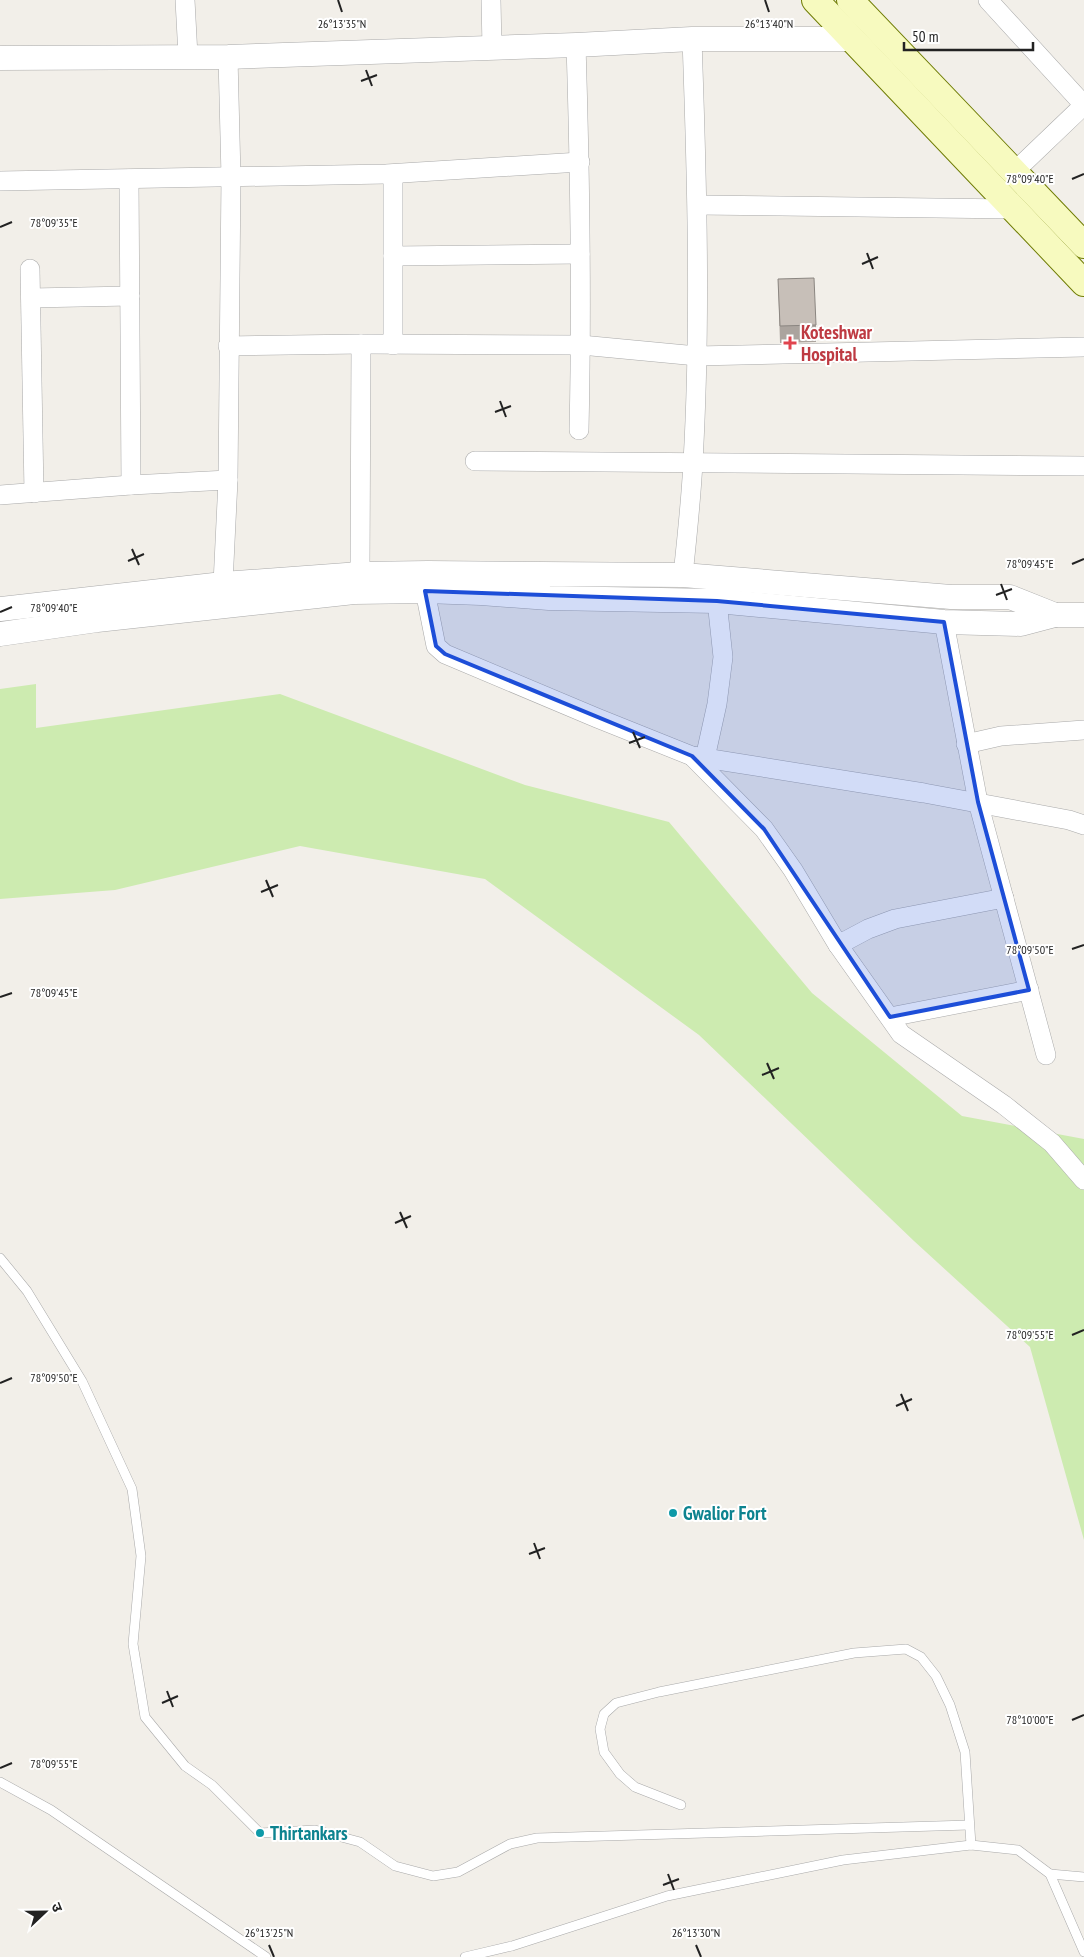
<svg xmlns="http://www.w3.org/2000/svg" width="1084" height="1957" font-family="'PT Sans Narrow','Noto Sans Devanagari',sans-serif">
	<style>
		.grass { fill: #cdebb0 }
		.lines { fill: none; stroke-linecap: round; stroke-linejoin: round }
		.service-casing { stroke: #a9a9a9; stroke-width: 10 }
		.minor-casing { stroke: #a9a9a9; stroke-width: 20 }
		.tertiary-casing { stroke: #a9a9a9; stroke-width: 25 }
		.secondary-casing { stroke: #707d05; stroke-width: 28 }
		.service { stroke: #fff; stroke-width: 9 }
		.minor { stroke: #fff; stroke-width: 19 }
		.tertiary { stroke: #fff; stroke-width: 24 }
		.secondary { stroke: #f7fabf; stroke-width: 26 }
		.wall { fill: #aba49e }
		.building { fill: #c7bfb8; stroke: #8b8681 }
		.marked { fill: #1d4ed8; fill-opacity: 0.2; stroke: #1d4ed8; stroke-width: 4; stroke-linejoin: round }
		.ticks { fill: none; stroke: #222; stroke-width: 2 }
		.health-dot { fill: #e0444e; stroke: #fff; stroke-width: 2 }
		.culture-dot { fill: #0f9aa8; stroke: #fff; stroke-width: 2 }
		.labels { text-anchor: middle; stroke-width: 4; stroke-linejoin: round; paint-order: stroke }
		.health-label { font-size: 19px; font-weight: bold; fill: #be3a42; stroke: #fff; text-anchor: start }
		.culture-label { font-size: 19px; font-weight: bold; fill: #0d838f; stroke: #fff; text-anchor: start }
		.ticks-label { font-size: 12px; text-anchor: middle; fill: #222; stroke: #fff; stroke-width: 4; stroke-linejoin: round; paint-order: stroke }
	</style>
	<rect width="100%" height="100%" fill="#f2efe9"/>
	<polygon class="grass" points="36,684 36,728 280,694 525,785 669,822 812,993 962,1116 1084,1139 1084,1540 1030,1347 914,1241 699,1035 485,879 300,846 115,890 0,899 0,689"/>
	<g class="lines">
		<defs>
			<g id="service">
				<polyline points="0,1258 27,1291 82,1381 132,1489 141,1556 133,1644 145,1717 185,1766 212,1785 260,1833 315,1830 360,1842 395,1866 433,1876 458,1872 510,1844 537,1838 969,1825"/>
				<polyline points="0,1782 51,1810 266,1957"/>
				<polyline points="681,1805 635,1787 620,1774 604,1752 600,1729 604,1714 616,1703 659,1692 854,1653 906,1649 921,1657 936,1676 950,1705 965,1752 971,1845"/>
				<polyline points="1050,1874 1084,1877"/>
				<polyline points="465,1957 512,1946 667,1896 843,1860 971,1845 1018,1850 1050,1874 1084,1952"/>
			</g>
			<g id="minor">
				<polyline points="185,0 188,56"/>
				<polyline points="491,0 492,48"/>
				<polyline points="988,0 1084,105"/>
				<path d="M576 45C580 173 582 302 579 430"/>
				<polyline points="1014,172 1084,105"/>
				<polyline points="129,179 131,485"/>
				<polyline points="0,181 386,174 580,162"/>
				<polyline points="698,205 1012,209"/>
				<polyline points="393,256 580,254"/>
				<polyline points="30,269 34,493"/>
				<polyline points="31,298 130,296"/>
				<polyline points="393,345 393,174"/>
				<polyline points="228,346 361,344 581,345 697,356 1084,347"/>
				<polyline points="475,461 1084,466"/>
				<polyline points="0,495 131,485 228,480"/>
				<polyline points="360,574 361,344"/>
				<path d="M683 575C687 538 691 500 693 462 701 321 697 180 692 39"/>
				<polyline points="223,584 228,480 231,177 228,57"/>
				<polyline points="425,591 436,646 445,654 597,718 692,756 924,793 1069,820 1084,825"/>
				<polyline points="944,622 978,802 1046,1055"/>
				<polyline points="966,744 1001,736 1084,730"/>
				<polyline points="692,756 764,829 793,870 838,945 868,929 895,919 1004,898"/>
				<polyline points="705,758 717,704 723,657 717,601"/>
				<polyline points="838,945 901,1034 1004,1105 1052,1143 1084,1180"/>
				<polyline points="890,1017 1029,990"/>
			</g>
			<g id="tertiary">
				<polyline points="0,58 228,57 576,45 692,39 851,39"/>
				<polyline points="0,609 223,584 360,574 428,573 683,575 951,597 1010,597 1055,615"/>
				<polyline points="0,634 97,620 354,592 425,591 481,593 549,598 717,601 944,622 1021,624 1055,615 1084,615"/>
			</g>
			<g id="secondary">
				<polyline points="815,0 1084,283"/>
				<polyline points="850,0 1084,245"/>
			</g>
		</defs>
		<use href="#service" class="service-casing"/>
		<use href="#minor" class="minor-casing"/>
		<use href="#tertiary" class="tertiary-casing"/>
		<use href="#secondary" class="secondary-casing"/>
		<use href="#service" class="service"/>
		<use href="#minor" class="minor"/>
		<use href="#tertiary" class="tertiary"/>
		<use href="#secondary" class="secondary"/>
	</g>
	<polygon class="wall" points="778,279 816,325 816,342 780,343"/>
	<polygon class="building" points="814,278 816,325 780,326 778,279"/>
	<path class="marked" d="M425 591 717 601 944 622 978 802 1029 990 890 1017 764 829 692 756 445 654 436 646Z"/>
	<path class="ticks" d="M338 0 342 12M765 0 769 12M366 70 372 86M361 81 377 75M1072 179 1084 174M0 227 12 222M867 253 873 269M862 264 878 257M500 401 506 417M495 412 511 406M132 549 139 565M128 561 144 554M1072 564 1084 559M1001 584 1007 600M996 595 1012 589M0 612 12 607M633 732 640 748M629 743 645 737M266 880 273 897M261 892 278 885M1072 949 1084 945M0 997 12 993M767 1063 774 1079M762 1075 779 1068M400 1212 407 1228M395 1223 411 1216M1072 1335 1084 1330M0 1383 12 1378M901 1394 908 1411M896 1406 912 1399M534 1543 540 1559M529 1554 545 1548M167 1691 173 1707M162 1703 178 1696M1072 1720 1084 1715M0 1768 12 1763M668 1874 674 1890M663 1885 679 1879M269 1945 274 1957M696 1945 701 1957"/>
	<path class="health-dot" d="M787.5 335.5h5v5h5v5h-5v5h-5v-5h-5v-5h5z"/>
	<g class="culture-dot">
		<circle cx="673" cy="1513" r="5"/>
		<circle cx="260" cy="1833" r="5"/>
	</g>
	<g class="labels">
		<g class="health-label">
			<text x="801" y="339">Koteshwar<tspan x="801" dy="22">Hospital</tspan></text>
		</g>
		<g class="culture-label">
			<text x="683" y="1520">Gwalior Fort</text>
			<text x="270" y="1840">Thirtankars</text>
		</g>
	</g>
	<g class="ticks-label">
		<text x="342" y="28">26°13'35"N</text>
		<text x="769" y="28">26°13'40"N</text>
		<text x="1030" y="183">78°09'40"E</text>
		<text x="54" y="227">78°09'35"E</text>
		<text x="1030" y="568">78°09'45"E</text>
		<text x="54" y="612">78°09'40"E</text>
		<text x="1030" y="954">78°09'50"E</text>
		<text x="54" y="997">78°09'45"E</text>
		<text x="1030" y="1339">78°09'55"E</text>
		<text x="54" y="1382">78°09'50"E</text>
		<text x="1030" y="1724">78°10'00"E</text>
		<text x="54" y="1768">78°09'55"E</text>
		<text x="269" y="1937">26°13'25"N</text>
		<text x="696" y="1937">26°13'30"N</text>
	</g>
	<g transform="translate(45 1912) rotate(68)" stroke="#ffffff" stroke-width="4" paint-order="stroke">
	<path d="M0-4L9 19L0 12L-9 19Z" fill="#222222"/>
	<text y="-8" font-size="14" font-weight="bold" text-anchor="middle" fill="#222222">उ</text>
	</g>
	<path d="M904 42v8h129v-8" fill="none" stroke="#222222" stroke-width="2.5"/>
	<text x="912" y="42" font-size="15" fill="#222222" stroke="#ffffff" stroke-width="4" paint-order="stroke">50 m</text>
</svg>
